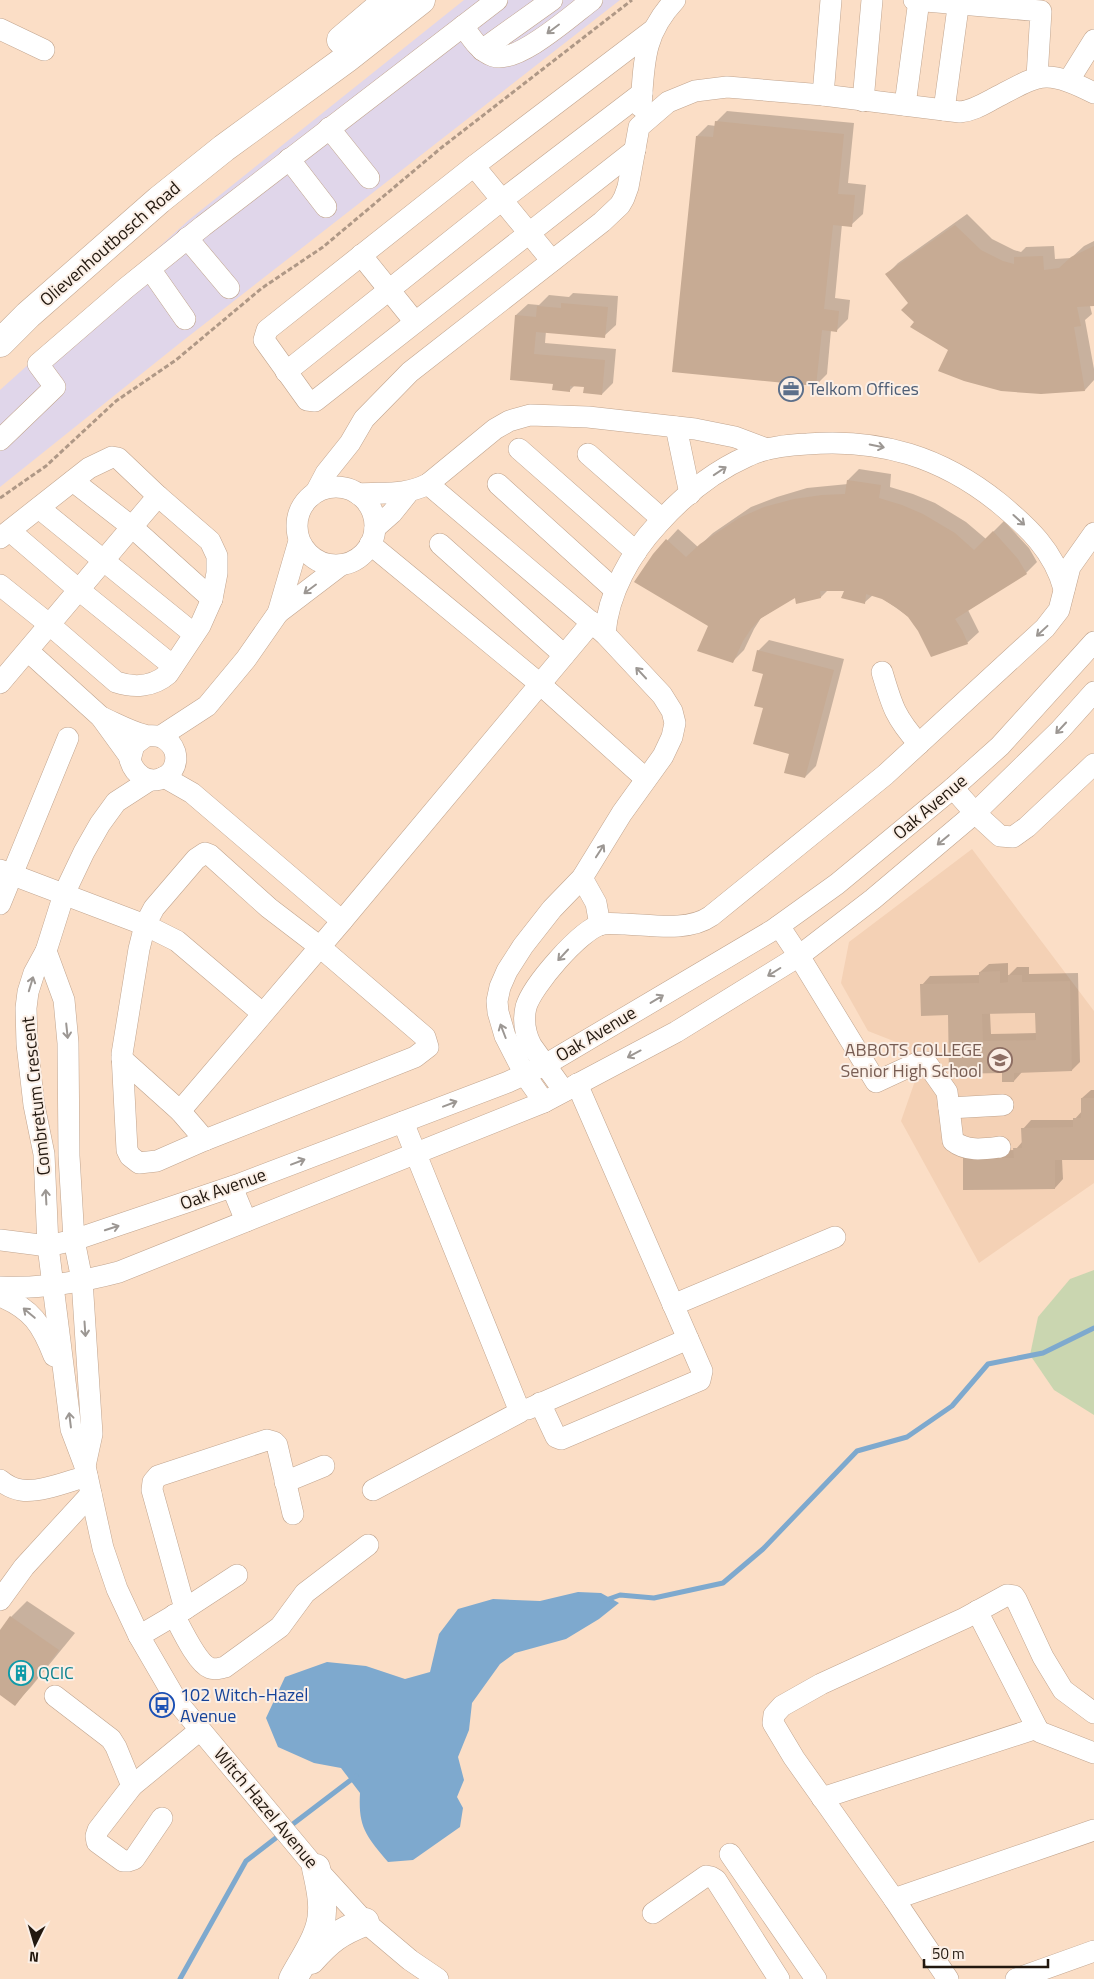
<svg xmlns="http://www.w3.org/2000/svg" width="1094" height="1979" font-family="'Titillium Web',sans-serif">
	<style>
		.commercial { fill: #e0d6ea }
		.built { fill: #f4d1b5 }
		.green { fill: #cad6b0 }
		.water { fill: #7ea9ce }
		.shadow { fill: #0003; fill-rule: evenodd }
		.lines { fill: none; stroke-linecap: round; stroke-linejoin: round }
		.stream { stroke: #7ea9ce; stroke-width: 5 }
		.building { fill: #c7ab94; fill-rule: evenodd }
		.minor-casing { stroke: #c0a48e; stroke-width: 22 }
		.major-casing { stroke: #c0a48e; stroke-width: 29 }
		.highway-casing { stroke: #c0a48e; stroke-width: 29 }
		.path { stroke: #af9886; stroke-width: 3; stroke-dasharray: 5 2.5; stroke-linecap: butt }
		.minor { stroke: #fff; stroke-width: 21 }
		.major { stroke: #fff; stroke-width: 28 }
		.highway { stroke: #fff; stroke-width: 28 }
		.oneway { stroke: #9c9793 }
		.labels { text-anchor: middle; stroke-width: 4; stroke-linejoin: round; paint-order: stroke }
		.street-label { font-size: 18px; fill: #22180f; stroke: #fbefe6 }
		.service-label { font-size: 18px; fill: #4e5e75; stroke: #fbefe6; text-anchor: start }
		.education-label { font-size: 18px; fill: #785e54; stroke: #fbefe6; text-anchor: end }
		.culture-label { font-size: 18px; fill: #0d838f; stroke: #fbefe6; text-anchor: start }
		.transit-label { font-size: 18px; fill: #164399; stroke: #fbefe6; text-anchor: start }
	</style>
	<rect width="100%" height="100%" fill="#fbdec6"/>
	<polygon class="commercial" points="464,0 620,0 180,343 0,487 0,390 190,219"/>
	<polygon class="built" points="972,849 1094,1011 1094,1183 979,1263 901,1121 916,1078 896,1042 868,1031 841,983 849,942"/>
	<polygon class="green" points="1094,1270 1094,1415 1054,1390 1030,1355 1038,1317 1070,1279"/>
	<path class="water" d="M578 1592 601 1593 619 1603 599 1619 566 1639 515 1653 500 1664 472 1703 469 1730 458 1757 464 1780 457 1797 463 1808 460 1827 413 1860 388 1862C366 1836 358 1827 360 1793L341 1768 314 1763 278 1747 266 1718 285 1677 327 1662 366 1666 405 1679 430 1672 439 1634 458 1609 493 1599 540 1601Z"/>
	<g class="shadow">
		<polygon points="727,111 854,123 848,183 866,185 863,214 851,225 842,224 835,298 850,300 848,319 837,330 831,330 827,374 816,385 697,136 708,125 716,126 716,122"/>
		<polygon points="967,214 992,239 1014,250 1021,252 1026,247 1054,246 1055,259 1071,258 1084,246 1094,241 1094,304 1090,306 1092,314 1085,320 1094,369 1094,380 1085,390 950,350 916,322 910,303 887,274 898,263"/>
		<polygon points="573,293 618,296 616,325 604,336 546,331 545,343 616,349 613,383 602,394 585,386 575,385 569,391 554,383 511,379 516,315 528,304 539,305 549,295 569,297"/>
		<polygon points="859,469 891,474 890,487 913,494 935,503 966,522 986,539 1004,521 1029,548 1037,562 1026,573 968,610 979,632 967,643 919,630 909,617 882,598 873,595 865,602 845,590 828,590 821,597 796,596 761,618 754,629 744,650 733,661 710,626 654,555 678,529 698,547 713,533 751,507 777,497 807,488 848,484 848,480"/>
		<polygon points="769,640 844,659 816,766 805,777 764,707 764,673 758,651"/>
		<path d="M1008 963V976L1017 967H1029V974L1078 973 1080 1062 1072 1070 1022 1072 1014 1081 922 985 930 976 980 975V972L989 964ZM1037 1012V1033L991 1034 990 1013Z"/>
		<polygon points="1091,1090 1094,1090 1094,1158 1062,1159 1063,1179 1055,1188 964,1159 972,1151 1015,1150 1023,1141 1023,1129 1031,1120 1074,1120 1083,1110 1082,1098"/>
		<polygon points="27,1601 75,1633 31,1687 15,1704 0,1694 0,1632 11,1617"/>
	</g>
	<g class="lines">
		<g class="stream">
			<polyline points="606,1600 620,1595 654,1598 723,1583 763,1549 857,1451 907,1437 952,1406 988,1364 1043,1353 1094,1328"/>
			<polyline points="289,1827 356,1776"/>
			<polyline points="180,1979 246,1861 281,1834"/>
		</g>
	</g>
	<g class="building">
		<polygon points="715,121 844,134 838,194 855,195 852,227 833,225 824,309 839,311 837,332 822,330 816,386 672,372 696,136 713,137"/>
		<polygon points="955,225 981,250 1003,261 1014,264 1014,257 1043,256 1044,270 1059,268 1071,257 1094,246 1094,306 1077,307 1081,326 1074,327 1085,391 1041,394 1001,391 964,381 938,371 948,350 910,327 914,322 901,310 908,303 885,274"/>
		<polygon points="561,303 608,307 605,338 536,332 534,354 605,360 602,395 583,393 584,387 570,386 570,392 552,390 553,384 510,380 515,315 536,317 537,306 561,308"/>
		<polygon points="847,480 881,485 879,498 902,505 923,514 955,533 974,550 993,531 1018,559 1027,574 955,619 962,630 968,644 931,657 918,631 908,617 897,608 882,599 866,594 865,604 841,598 844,591 820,591 821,598 796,604 795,598 760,619 751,629 743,641 733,663 697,651 708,626 634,582 653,554 666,539 686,557 700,544 739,518 764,507 794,499 822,495 845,494"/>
		<polygon points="757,650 834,670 805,778 784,773 789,754 753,744 763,708 754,706 763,674 752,671"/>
		<path d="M1000 971V983L1008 982V975H1022V982L1070 981 1072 1071 1014 1073V1082H1002V1073L949 1074 948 1015 921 1016 920 984 979 983V972ZM1035 1013 1036 1040 983 1041 982 1014Z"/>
		<polygon points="1081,1098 1094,1098 1094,1160 1055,1160 1055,1189 963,1190 963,1158 1014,1158 1013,1148 1022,1148 1021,1128 1073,1127 1073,1118 1081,1118"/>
		<polygon points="10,1616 59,1650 15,1706 0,1695 0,1630"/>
	</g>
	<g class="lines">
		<defs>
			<g id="minor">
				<polyline points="914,0 1041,11 1037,77"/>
				<path d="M463 26C471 37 479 51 493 56 517 65 572 15 592 0"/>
				<polyline points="0,29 44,50"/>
				<polyline points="482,50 552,0"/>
				<polyline points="1069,80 1094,40"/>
				<polyline points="823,95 831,0"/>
				<polyline points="863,101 872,0"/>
				<polyline points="905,105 919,0"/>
				<path d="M641 107C644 63 643 34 675 0"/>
				<polyline points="944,110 959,0"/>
				<polyline points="329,128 369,178"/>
				<polyline points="635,150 315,401 307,400 264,340 267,330 474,166 653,30"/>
				<polyline points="289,159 326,207"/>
				<polyline points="474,166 552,261"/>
				<polyline points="187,238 229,288"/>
				<polyline points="361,255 415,322"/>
				<polyline points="150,269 185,319"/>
				<polyline points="286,372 502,200 642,93"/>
				<polyline points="676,427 690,494"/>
				<polyline points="0,440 55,387 38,364 126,288 203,226 497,0"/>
				<polyline points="519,449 636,552"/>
				<polyline points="588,454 662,519"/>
				<polyline points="73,481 132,527 212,599"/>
				<polyline points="428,484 605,634 662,695 672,711 675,723 672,737 663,756 622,813 582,878 552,909 523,946 507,971 500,987 497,1001 498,1012 505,1036 525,1075 544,1102"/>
				<polyline points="498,484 615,590"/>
				<circle cx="336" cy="526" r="39"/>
				<path d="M316 492 326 473 350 443 364 419 410 372 602 222 620 205 624 198 628 187 639 127 668 102 695 91 727 87 823 95 960 112C972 111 982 105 993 99 1039 75 1044 67 1094 93"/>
				<path d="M358 494C384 492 404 496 428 484L495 429 509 421 530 415 588 417 695 429 735 437 767 449"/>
				<polyline points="39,508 194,634"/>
				<polyline points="375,528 392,513 408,493"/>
				<polyline points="10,531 79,590 173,666"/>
				<path d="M0 538 89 468 112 457 118 458 158 496 210 541 217 556V573L212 599 200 626 168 674C153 687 134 688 116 682L50 625 0 585"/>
				<polyline points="370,544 540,684 646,779"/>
				<polyline points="440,544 564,655"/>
				<polyline points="278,613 341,565"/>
				<path d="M605 634C608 593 631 553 658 524 683 496 714 471 748 456 766 447 787 445 807 444 880 438 942 457 999 503 1028 527 1054 551 1064 589"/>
				<polyline points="28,651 101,717 130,757"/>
				<path d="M882 672C892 706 895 717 919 744"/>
				<polyline points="0,683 158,496"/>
				<path d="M101 717C115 723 129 731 144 735 150 737 156 734 163 738 169 741 173 746 175 752 182 780 141 794 130 760L134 745 146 736"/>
				<polyline points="161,736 207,706 246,659 278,613 299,541"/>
				<polyline points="164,777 192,793 342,921"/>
				<polyline points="150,780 116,802 100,824 84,852 64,894 46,951 34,973 28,992 26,1008 27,1044 34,1105 44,1154 48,1246 71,1429 85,1466 103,1548 117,1589 139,1636 178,1703 314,1866 365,1922 410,1960 438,1979"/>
				<polyline points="953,788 975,813 1000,836 1013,837 1027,827 1094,764"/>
				<polygon points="205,853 210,855 269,908 320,947 425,1037 428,1047 415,1057 205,1140 157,1161 139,1163 130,1156 127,1150 122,1054 139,949 145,925 154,908 196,859"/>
				<polyline points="0,870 145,925 177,941 262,1013"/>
				<polyline points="582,878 596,903 600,925"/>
				<polyline points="0,904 68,738"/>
				<path d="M779 926 799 956 876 1082 919 1062H926L947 1092 953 1141C967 1152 984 1149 1000 1147"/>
				<polyline points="46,951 64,1000 68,1043 69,1156 74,1240 82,1280 92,1434 85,1466"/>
				<polyline points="122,1059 180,1111 205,1140"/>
				<path d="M564 1091 531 1045C525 1033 523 1020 526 1007 532 986 580 930 602 924 609 923 618 924 625 924 652 925 688 932 711 916L885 775 1045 628 1059 610 1070 567 1094 533"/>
				<polyline points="949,1108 1003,1105"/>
				<polyline points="180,1111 342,921 592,622"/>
				<polyline points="232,1187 246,1221"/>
				<polyline points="0,1240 48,1246 74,1240 237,1185 508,1082 545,1065 773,930 837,884 953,788 1000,746 1094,642"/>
				<path d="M0 1287C39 1289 81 1282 119 1272L544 1102 676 1032 799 956 873 899 975 813 1060 730 1094 692"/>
				<path d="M0 1296C32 1309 42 1325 54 1356"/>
				<polyline points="673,1305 835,1237"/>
				<polyline points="540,1403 556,1437 561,1439 700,1380 702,1371 577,1084"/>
				<polyline points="528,1409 688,1339"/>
				<path d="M0 1480C6 1485 14 1489 21 1490 40 1493 69 1481 87 1476"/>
				<polyline points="285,1482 324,1466"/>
				<polyline points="373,1490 520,1412 403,1122"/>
				<polyline points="0,1600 24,1567 91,1494"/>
				<polyline points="185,1609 237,1575"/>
				<polyline points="977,1611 1037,1728 1040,1732 1094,1753"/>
				<path d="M174 1615C181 1628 197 1663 210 1668 215 1670 220 1668 225 1667L280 1627 305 1593 368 1545"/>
				<polyline points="139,1636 185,1609 152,1490 153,1482 158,1476 267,1440 274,1442 277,1445 293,1514"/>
				<polyline points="55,1696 111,1739 116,1747 132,1786"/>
				<polyline points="822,1798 1037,1728"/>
				<polyline points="162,1818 134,1859 128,1861 123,1861 97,1842 96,1836 98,1830 132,1786 200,1730"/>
				<polyline points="730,1854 816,1979"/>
				<polyline points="894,1899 1094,1830"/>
				<polyline points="653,1913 706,1876 711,1877 716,1880 779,1979"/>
				<polyline points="948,1979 894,1899 794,1758 773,1723 774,1715 782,1706 821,1684 965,1618 1007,1595 1014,1596 1016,1599 1043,1657 1063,1690 1094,1713"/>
				<polyline points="1016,1979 1094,1951"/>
			</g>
			<g id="major">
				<polyline points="341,40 388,0"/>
				<polyline points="0,343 28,315 159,200 224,148 346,59 421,0"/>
			</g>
			<g id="highway">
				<path d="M311 1960C329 1940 339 1932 365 1922"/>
				<path d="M293 1979C304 1958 322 1935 322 1911 323 1897 319 1882 316 1868"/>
			</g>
		</defs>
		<use href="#minor" class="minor-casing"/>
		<use href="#major" class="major-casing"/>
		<use href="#highway" class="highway-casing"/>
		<polyline class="path" points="0,498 46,466 116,401 176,360 262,288 323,247 441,148 632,0"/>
		<use href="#minor" class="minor"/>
		<use href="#major" class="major"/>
		<use href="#highway" class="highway"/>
	</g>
	<defs><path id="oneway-shaft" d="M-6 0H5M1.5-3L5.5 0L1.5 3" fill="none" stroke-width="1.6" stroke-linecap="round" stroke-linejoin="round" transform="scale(1.25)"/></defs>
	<g class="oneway">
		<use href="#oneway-shaft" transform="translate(553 29) rotate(143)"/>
		<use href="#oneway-shaft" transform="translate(877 446) rotate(12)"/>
		<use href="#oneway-shaft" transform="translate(720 471) rotate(-34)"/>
		<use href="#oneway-shaft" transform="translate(1019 520) rotate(42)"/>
		<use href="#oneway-shaft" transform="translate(310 589) rotate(143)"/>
		<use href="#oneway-shaft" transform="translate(1042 631) rotate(137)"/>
		<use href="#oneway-shaft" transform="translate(641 673) rotate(-133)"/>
		<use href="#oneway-shaft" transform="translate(1061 728) rotate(133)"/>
		<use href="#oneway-shaft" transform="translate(943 840) rotate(140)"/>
		<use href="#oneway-shaft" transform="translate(600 851) rotate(-57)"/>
		<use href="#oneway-shaft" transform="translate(563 955) rotate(133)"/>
		<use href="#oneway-shaft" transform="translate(774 972) rotate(148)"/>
		<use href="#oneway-shaft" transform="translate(31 984) rotate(-73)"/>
		<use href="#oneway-shaft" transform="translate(657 999) rotate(-31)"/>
		<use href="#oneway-shaft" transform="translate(67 1031) rotate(84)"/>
		<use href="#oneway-shaft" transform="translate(503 1031) rotate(-111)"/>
		<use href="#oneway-shaft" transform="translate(634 1054) rotate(152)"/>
		<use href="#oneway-shaft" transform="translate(450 1104) rotate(-21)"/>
		<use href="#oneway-shaft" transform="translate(298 1162) rotate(-21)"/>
		<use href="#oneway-shaft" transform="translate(46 1197) rotate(-93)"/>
		<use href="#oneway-shaft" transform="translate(112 1228) rotate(-18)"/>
		<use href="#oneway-shaft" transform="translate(29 1313) rotate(-140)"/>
		<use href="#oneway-shaft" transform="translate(85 1329) rotate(86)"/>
		<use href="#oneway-shaft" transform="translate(70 1420) rotate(-97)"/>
	</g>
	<defs>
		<symbol id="office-ring" viewBox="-11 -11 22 22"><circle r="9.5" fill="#fbefe6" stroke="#5c6f8a" stroke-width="1.5"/><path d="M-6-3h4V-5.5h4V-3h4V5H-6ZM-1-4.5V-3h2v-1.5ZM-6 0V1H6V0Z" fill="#5c6f8a"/></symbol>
		<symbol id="school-ring" viewBox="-11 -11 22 22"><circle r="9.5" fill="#fbefe6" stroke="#8d6e63" stroke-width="1.5"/><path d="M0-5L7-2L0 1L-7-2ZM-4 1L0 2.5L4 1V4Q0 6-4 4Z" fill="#8d6e63"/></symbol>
		<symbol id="building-ring" viewBox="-11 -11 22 22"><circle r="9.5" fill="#fbefe6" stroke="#0f9aa8" stroke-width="1.5"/><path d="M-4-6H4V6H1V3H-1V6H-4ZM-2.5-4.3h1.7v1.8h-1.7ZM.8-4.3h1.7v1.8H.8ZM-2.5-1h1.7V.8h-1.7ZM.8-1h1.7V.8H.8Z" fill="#0f9aa8"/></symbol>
		<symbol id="bus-ring" viewBox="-11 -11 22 22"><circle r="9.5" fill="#fbefe6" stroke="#1a4fb4" stroke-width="1.5"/><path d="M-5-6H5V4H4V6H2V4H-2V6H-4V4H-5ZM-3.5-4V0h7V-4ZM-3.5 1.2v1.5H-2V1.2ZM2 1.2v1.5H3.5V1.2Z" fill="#1a4fb4"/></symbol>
	</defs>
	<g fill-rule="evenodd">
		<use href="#office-ring" x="777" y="375" width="28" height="28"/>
		<use href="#school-ring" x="986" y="1046" width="28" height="28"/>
		<use href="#building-ring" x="7" y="1659" width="28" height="28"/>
		<use href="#bus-ring" x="148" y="1691" width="28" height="28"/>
	</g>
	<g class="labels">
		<g class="street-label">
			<text transform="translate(110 244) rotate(-41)" y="6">Olievenhoutbosch Road</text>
			<text transform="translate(930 807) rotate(-40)" y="6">Oak Avenue</text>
			<text transform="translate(596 1034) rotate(-31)" y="6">Oak Avenue</text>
			<text transform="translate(36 1096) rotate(-96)" y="6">Combretum Crescent</text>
			<text transform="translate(223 1189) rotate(-20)" y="6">Oak Avenue</text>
			<text transform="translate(266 1808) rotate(50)" y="6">Witch Hazel Avenue</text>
		</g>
		<g class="service-label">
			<text x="808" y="395">Telkom Offices</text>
		</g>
		<g class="education-label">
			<text x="982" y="1056">ABBOTS COLLEGE<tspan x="982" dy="21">Senior High School</tspan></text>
		</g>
		<g class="culture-label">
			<text x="38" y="1679">QCIC</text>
		</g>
		<g class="transit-label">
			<text x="180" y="1701">102 Witch-Hazel<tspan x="180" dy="21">Avenue</tspan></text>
		</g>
	</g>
	<g transform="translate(35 1944) rotate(185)" stroke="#fbefe6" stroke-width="4" paint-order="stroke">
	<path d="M0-4L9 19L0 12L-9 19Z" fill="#22180f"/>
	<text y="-8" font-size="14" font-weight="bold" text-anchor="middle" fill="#22180f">N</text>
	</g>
	<path d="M924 1959v8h124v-8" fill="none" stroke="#22180f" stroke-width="2.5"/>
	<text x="932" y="1959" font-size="15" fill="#22180f" stroke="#fbefe6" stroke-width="4" paint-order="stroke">50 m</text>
</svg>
